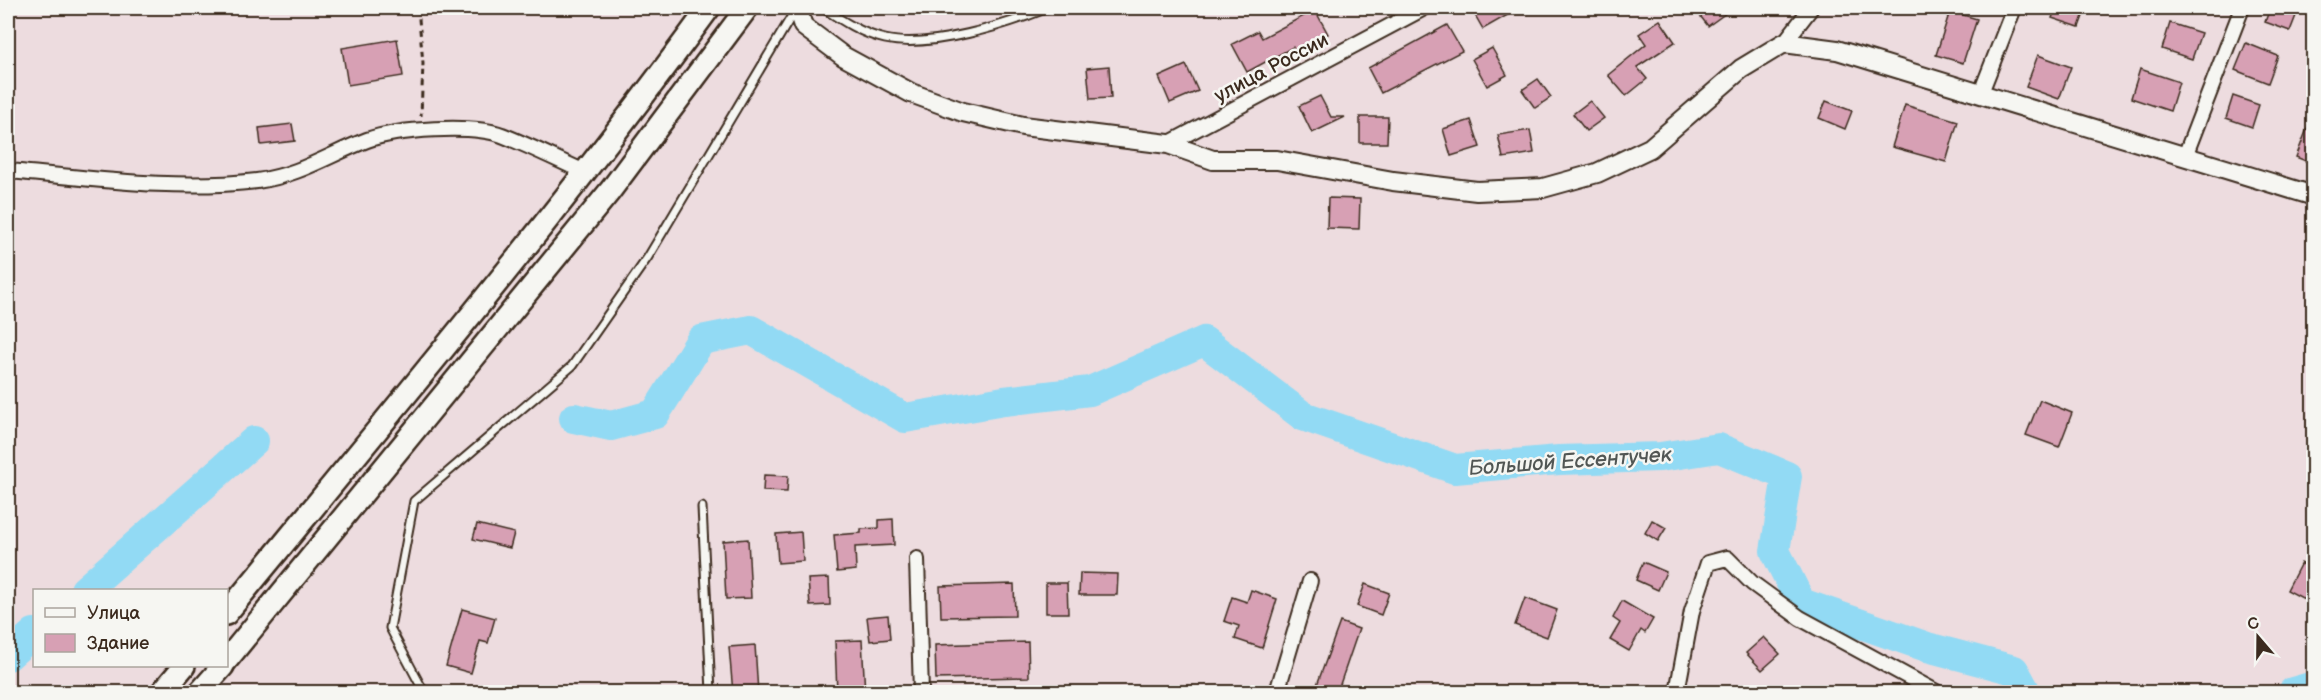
<svg xmlns="http://www.w3.org/2000/svg" width="2321" height="700" font-family="'Balsamiq Sans',sans-serif">
	<style>
		.lines { fill: none; stroke-linecap: round; stroke-linejoin: round }
		.river { stroke: #92daf4; stroke-width: 30 }
		.building { fill: #d7a0b4; stroke: #3b2a1e; stroke-width: 1.5 }
		.lane-casing { stroke: #3b2a1e; stroke-width: 11 }
		.street-casing { stroke: #3b2a1e; stroke-width: 18 }
		.secondary-casing { stroke: #3b2a1e; stroke-width: 22 }
		.primary-casing { stroke: #3b2a1e; stroke-width: 26 }
		.path { stroke: #3b2a1e; stroke-width: 3; stroke-dasharray: 6 4.5; stroke-linecap: butt }
		.lane { stroke: #f6f6f2; stroke-width: 7 }
		.street { stroke: #f6f6f2; stroke-width: 14 }
		.secondary { stroke: #f6f6f2; stroke-width: 18 }
		.primary { stroke: #f6f6f2; stroke-width: 21 }
		.labels { text-anchor: middle; stroke-width: 5; stroke-linejoin: round; paint-order: stroke }
		.street-label { font-size: 20px; fill: #3b2a1e; stroke: #f6f6f2 }
		.water-label { font-size: 21px; font-style: italic; fill: #515654; stroke: #f6f6f2 }
	</style>
	<rect width="100%" height="100%" fill="#eddcdf"/>
	<filter id="ink" filterUnits="userSpaceOnUse"><feTurbulence type="fractalNoise" baseFrequency=".0167" numOctaves="2"/><feDisplacementMap in="SourceGraphic" scale="12" xChannelSelector="R" yChannelSelector="G"/><feConvolveMatrix kernelMatrix="1 2 1 2 8 2 1 2 1" color-interpolation-filters="sRGB"/></filter>
	<g filter="url(#ink)">
		<g class="lines">
			<g class="river">
				<polyline points="574,418 611,426 655,414 701,340 751,330 905,418 1004,401 1090,391 1204,341 1303,416 1455,469 1559,460 1660,457 1719,448 1787,476 1775,551 1801,603 1927,647 2014,670 2026,692"/>
				<polyline points="85,590 254,441"/>
				<polyline points="8,656 34,633"/>
				<polyline points="2293,692 2314,686"/>
			</g>
		</g>
		<g class="building">
			<polygon points="1471,8 1520,8 1483,29"/>
			<polygon points="1694,8 1733,8 1708,26"/>
			<polygon points="2056,8 2086,8 2079,27 2052,18"/>
			<polygon points="2270,8 2299,8 2290,31 2265,22"/>
			<polygon points="1315,10 1328,34 1295,52 1293,47 1247,72 1232,44 1258,31 1262,38"/>
			<polygon points="1950,11 1977,19 1963,63 1936,55"/>
			<polygon points="1660,20 1675,42 1637,67 1647,79 1626,96 1608,75 1646,44 1639,34"/>
			<polygon points="2170,23 2201,33 2192,59 2162,49"/>
			<polygon points="1447,25 1462,51 1381,93 1368,68"/>
			<polygon points="397,39 403,76 348,85 342,48"/>
			<polygon points="2246,43 2278,56 2268,83 2235,70"/>
			<polygon points="1492,48 1507,75 1487,86 1472,59"/>
			<polygon points="2038,55 2071,67 2059,99 2026,87"/>
			<polygon points="1186,65 1198,91 1170,103 1159,77"/>
			<polygon points="1109,66 1111,98 1090,99 1087,68"/>
			<polygon points="2140,69 2179,82 2170,111 2131,98"/>
			<polygon points="1538,79 1551,97 1535,108 1522,90"/>
			<polygon points="1320,96 1331,117 1345,117 1312,133 1299,106"/>
			<polygon points="2233,96 2259,105 2252,127 2226,118"/>
			<polygon points="1590,101 1604,118 1586,131 1573,114"/>
			<polygon points="1826,101 1852,111 1845,129 1819,118"/>
			<polygon points="1905,105 1958,121 1946,162 1892,147"/>
			<polygon points="2312,116 2313,116 2313,164 2296,157"/>
			<polygon points="1360,117 1388,117 1387,143 1360,143"/>
			<polygon points="1471,120 1480,147 1451,156 1443,129"/>
			<polygon points="292,124 295,141 261,145 259,128"/>
			<polygon points="1530,130 1534,153 1503,158 1498,135"/>
			<polygon points="1328,198 1360,199 1359,229 1327,228"/>
			<polygon points="2040,400 2072,413 2059,447 2026,435"/>
			<polygon points="764,475 788,476 787,492 763,491"/>
			<polygon points="893,519 894,545 855,547 856,570 837,572 834,535 861,533 861,529 879,528 879,520"/>
			<polygon points="1652,520 1666,528 1658,541 1645,533"/>
			<polygon points="477,524 514,533 510,548 473,539"/>
			<polygon points="801,532 803,561 778,563 776,534"/>
			<polygon points="748,539 751,598 726,599 723,541"/>
			<polygon points="1643,562 1666,572 1658,590 1636,580"/>
			<polygon points="2301,563 2313,570 2313,586 2306,600 2287,590"/>
			<polygon points="1080,573 1118,574 1117,595 1079,595"/>
			<polygon points="829,578 830,605 810,606 808,579"/>
			<polygon points="1046,583 1067,583 1068,613 1046,613"/>
			<polygon points="1014,584 1015,616 941,617 940,586"/>
			<polygon points="1365,584 1389,593 1381,615 1357,606"/>
			<polygon points="1251,590 1277,599 1262,648 1235,639 1239,626 1224,621 1232,597 1247,602"/>
			<polygon points="1525,598 1557,610 1547,637 1515,625"/>
			<polygon points="1622,601 1653,619 1645,633 1641,630 1629,651 1610,640 1620,623 1613,618"/>
			<polygon points="462,609 495,618 488,643 480,641 471,673 446,666"/>
			<polygon points="888,615 890,639 870,641 867,617"/>
			<polygon points="1340,622 1359,629 1347,664 1337,693 1314,693"/>
			<polygon points="1764,637 1780,654 1762,670 1746,653"/>
			<polygon points="862,640 865,693 837,693 835,641"/>
			<polygon points="1028,642 1029,677 936,679 935,645"/>
			<polygon points="755,645 758,693 733,693 729,647"/>
		</g>
		<g class="lines">
			<defs>
				<g id="lane">
					<path d="M823 8C841 20 862 34 885 39 930 49 1006 25 1048 8"/>
					<polyline points="702,507 711,692"/>
					<polyline points="424,692 390,628 414,501 572,366 648,257 794,12"/>
				</g>
				<g id="street">
					<polyline points="1784,43 1811,8"/>
					<polyline points="1980,95 2014,8"/>
					<polyline points="1168,144 1424,8"/>
					<polyline points="2185,156 2242,8"/>
					<path d="M8 171C90 178 174 191 257 181 300 175 328 155 367 140 397 129 472 124 502 135 530 146 558 160 585 172"/>
					<polyline points="917,559 921,692"/>
					<polyline points="1277,692 1310,581"/>
					<polyline points="1677,692 1692,611 1708,563 1727,558 1752,583 1800,618 1936,692"/>
				</g>
				<polyline id="secondary" points="797,8 803,26 843,56 911,93 963,112 1023,126 1168,144 1213,160 1277,160 1393,181 1477,191 1543,188 1597,173 1650,148 1741,69 1784,43 1837,50 2314,196"/>
				<g id="primary">
					<path d="M226 614C390 414 557 216 709 8"/>
					<polyline points="226,661 610,191 747,8"/>
					<polyline points="162,692 184,666"/>
					<polyline points="200,692 223,666"/>
				</g>
			</defs>
			<use href="#lane" class="lane-casing"/>
			<use href="#street" class="street-casing"/>
			<use href="#secondary" class="secondary-casing"/>
			<use href="#primary" class="primary-casing"/>
			<polyline class="path" points="418,8 423,63 421,116"/>
			<use href="#lane" class="lane"/>
			<use href="#street" class="street"/>
			<use href="#secondary" class="secondary"/>
			<use href="#primary" class="primary"/>
		</g>
	</g>
	<g class="labels">
		<g class="street-label">
			<text transform="translate(1271 67) rotate(-28)" y="7">улица России</text>
		</g>
		<g class="water-label">
			<text transform="translate(1570 461) rotate(-4)" y="7">Большой Ессентучек</text>
		</g>
	</g>
	<rect width="2321" height="700" fill="none" stroke="#f6f6f2" stroke-width="30"/>
	<rect x="15" y="15" width="2291" height="670" fill="none" stroke="#3b2a1e" stroke-width="2" filter="url(#ink)"/>
	<rect x="33" y="589" width="195" height="78" fill="#f6f6f2" stroke="#aba49d" stroke-width="1.5"/>
	<rect x="45" y="608" width="30" height="9" fill="#f6f6f2" stroke="#aba49d" stroke-width="1.5"/>
	<text x="87" y="619" font-size="18" fill="#3b2a1e">Улица</text>
	<rect x="45" y="634" width="30" height="18" fill="#d7a0b4" stroke="#aba49d" stroke-width="1.5"/>
	<text x="87" y="649" font-size="18" fill="#3b2a1e">Здание</text>
	<g transform="translate(2258 637) rotate(340)" stroke="#f6f6f2" stroke-width="4.5" paint-order="stroke">
	<path d="M0-4.5L10 22L0 15L-10 22Z" fill="#3b2a1e"/>
	<text y="-9" font-size="16" font-weight="bold" text-anchor="middle" fill="#3b2a1e">С</text>
	</g>
</svg>
